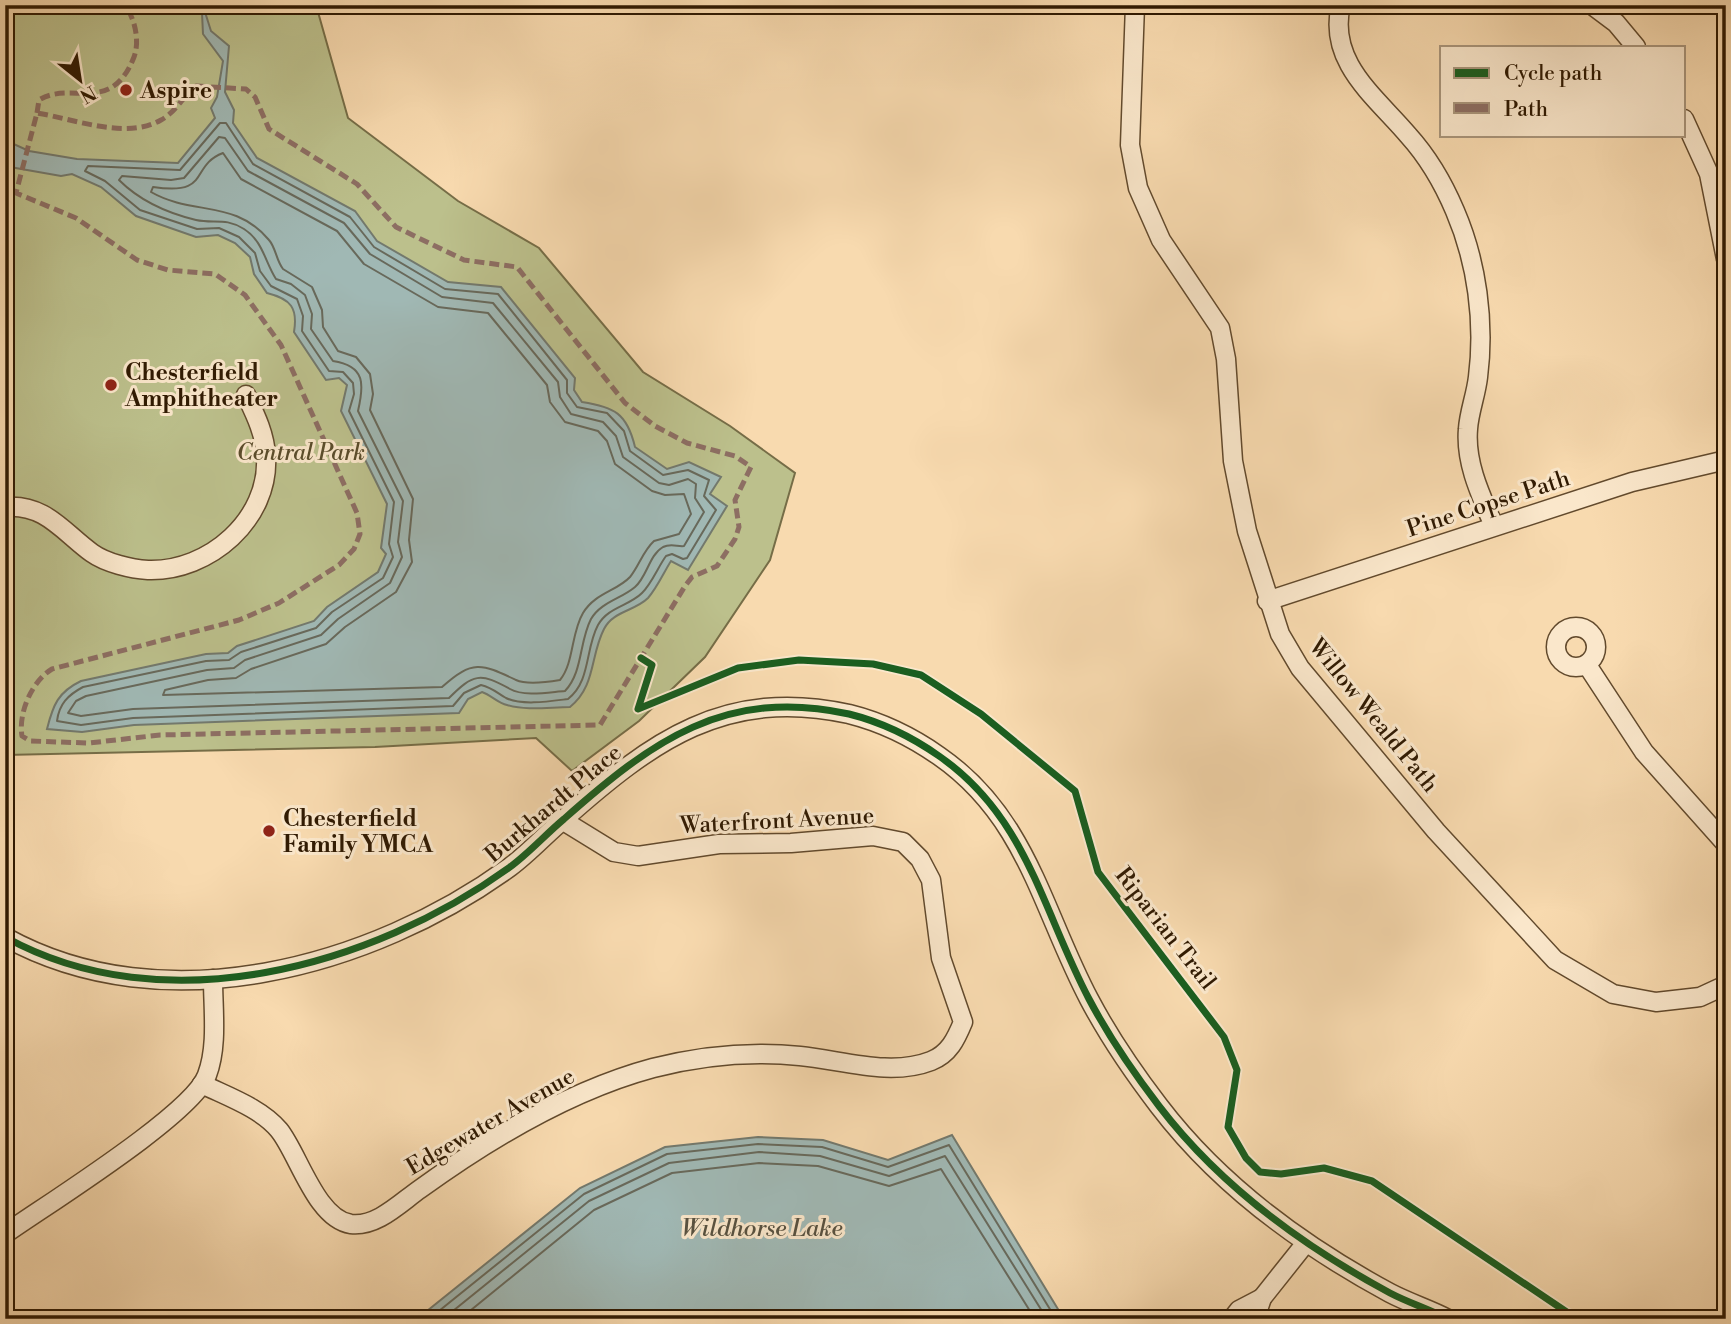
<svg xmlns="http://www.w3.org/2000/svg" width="1731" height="1324" font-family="'Libre Bodoni',serif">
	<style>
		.green { fill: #bcc08c; stroke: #766d47; stroke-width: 2 }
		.water { fill: #a0b8b4; stroke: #73796d; stroke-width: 2 }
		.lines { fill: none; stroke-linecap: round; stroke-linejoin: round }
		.shore { stroke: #68695b; stroke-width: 2 }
		.minor-casing { stroke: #624a2d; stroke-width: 21 }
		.minor { stroke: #fae7cb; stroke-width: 18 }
		.quiet { stroke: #8d6e63; stroke-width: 5; stroke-dasharray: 10 5; stroke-linecap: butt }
		.cycleway-casing { stroke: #fae7cb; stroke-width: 11 }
		.cycleway { stroke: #1b5e20; stroke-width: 7 }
		.poi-dot { fill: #8f2418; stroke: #fae7cb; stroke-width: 2.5 }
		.labels { text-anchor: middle; stroke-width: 6; stroke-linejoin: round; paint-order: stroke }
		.poi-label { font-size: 23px; font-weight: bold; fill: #301a02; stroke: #fae7cb; text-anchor: start }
		.park-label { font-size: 23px; font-style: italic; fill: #5a4c2b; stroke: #fae7cb }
		.street-label { font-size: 23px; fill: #301a02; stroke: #fae7cb }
		.water-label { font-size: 24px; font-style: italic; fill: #575140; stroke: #fae7cb }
	</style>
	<rect width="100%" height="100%" fill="#f8daaf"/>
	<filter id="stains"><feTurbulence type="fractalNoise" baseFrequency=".00286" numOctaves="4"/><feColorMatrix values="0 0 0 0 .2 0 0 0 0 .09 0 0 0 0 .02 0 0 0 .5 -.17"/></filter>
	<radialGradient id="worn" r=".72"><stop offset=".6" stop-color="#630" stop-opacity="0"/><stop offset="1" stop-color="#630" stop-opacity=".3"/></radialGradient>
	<polygon class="green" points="5,5 316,5 348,118 458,201 539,248 643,372 730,426 795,473 770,560 705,657 639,721 572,771 536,738 375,747 5,755"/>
	<g class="water">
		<path d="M198 5 204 9 211 31 229 46 225 92 234 110 233 123 257 158 355 211 377 241 448 282 501 287 575 378 574 390 582 402C614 407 627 413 635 447L667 469 689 462 721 477 710 494 727 506 688 570 671 561C664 572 657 588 648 598 635 611 613 611 604 629 590 656 596 686 570 707 550 707 527 711 507 705 498 703 491 695 482 692L468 699 459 713 134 725 82 732 47 729C53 705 58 692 81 681L206 654 228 653 237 646 314 621 327 607 378 572 386 554 381 548 387 504 341 411 347 385 339 378 326 380 294 332C298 308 291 299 267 293L254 274 250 257 235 243 218 235 196 237 136 216 101 187 72 174 61 176 10 167 5 163V140L29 151 77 159 178 163 215 118 211 108 217 97 223 61 203 34 202 13Z"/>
		<polygon points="952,1135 1064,1319 417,1319 580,1188 665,1147 758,1137 823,1140 888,1160"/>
	</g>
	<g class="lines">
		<g class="shore">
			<path d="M220 123H226L253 164 350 217 374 247 445 289 498 294 567 380V393L577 407 607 413 624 431 630 451 663 475 688 470 709 480 704 496 716 510 687 558 683 559 672 554 666 556C658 567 652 583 642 593 629 606 608 607 598 625 585 649 591 681 568 699 552 701 522 706 506 698 497 693 493 688 481 685L464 693 453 706 133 718 81 725 57 721C59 704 68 695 83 687L206 661 229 660 241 652 316 628 332 612 383 578 393 557 389 544 394 502 349 411 354 394 353 383 343 372 329 371 302 331 303 316 297 299 271 286 260 271 255 253 239 237 219 228 197 229 140 210 105 181 85 171 88 166 180 170Z"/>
			<path d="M219 137 225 138 248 171 344 223 370 254 442 297 493 303 558 382 560 397 571 414 603 422 616 436 623 457 659 483 669 485 688 479 696 484 695 498 704 512 684 546C678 547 671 543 663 547 649 555 647 577 635 587 621 599 601 602 591 619 579 642 583 672 565 691 550 692 524 697 510 689 480 672 473 674 449 698L133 709 81 716 68 713 76 701 86 696 207 670 234 668 245 660 321 635 338 619 390 583 402 557 398 542 403 501 358 411C364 385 366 366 333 361L311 329 312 314 305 295 291 284 276 279C265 262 263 241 244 229 225 217 214 224 196 220 167 213 140 201 119 180L122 176 171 180 184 178Z"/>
			<path d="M223 153 241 179 337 231 364 264 438 307 488 313 547 385 550 402 565 422 598 431 607 441 615 464 652 491 665 495 684 494 691 514 679 534 654 541C643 551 639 566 630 577 617 591 595 593 583 613 571 633 574 663 560 680 548 682 527 685 516 680 482 664 473 659 442 687L163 695 165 690 208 680 236 678 251 669 326 644 345 627 396 592 412 562 409 540 413 499 370 410 373 394 370 374 356 357 338 351 323 327 322 310 312 287 283 269C276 260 276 248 269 240 235 199 193 216 151 192L153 187C212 196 189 166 223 153Z"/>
			<polyline points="429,1319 584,1194 667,1154 758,1144 822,1147 888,1167 949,1145 1056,1319"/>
			<polyline points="443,1319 589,1201 669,1163 759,1152 820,1156 889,1176 945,1156 1047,1319"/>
			<polyline points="460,1319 594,1210 672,1173 759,1163 818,1166 889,1186 941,1169 1035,1319"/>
		</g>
		<defs>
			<g id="minor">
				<polyline points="1135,5 1130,145 1138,188 1161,240 1220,328 1226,359 1233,461 1247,531 1280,634 1300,668 1436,831 1555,960 1613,994 1656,1002 1700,997 1726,985"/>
				<path d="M1341 5C1327 62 1376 97 1408 135 1427 156 1444 185 1455 211 1477 262 1485 322 1478 377 1476 395 1469 412 1468 429 1465 463 1481 496 1494 526"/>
				<polyline points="1592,5 1616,23 1636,47"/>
				<polyline points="1684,119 1709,174 1726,259"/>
				<path d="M5 507C45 503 64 533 92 553 106 563 131 569 148 570 209 572 270 519 266 456 265 434 255 414 246 395"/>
				<polyline points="1267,601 1632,482 1726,460"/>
				<circle cx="1576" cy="647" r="20"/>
				<polyline points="1587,665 1644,752 1726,844"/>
				<path d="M5 937C164 1025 372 967 510 867 529 853 546 834 564 819 652 741 725 687 849 714 881 722 912 737 939 756 1027 817 1042 910 1089 999 1109 1037 1133 1072 1159 1106 1220 1186 1301 1245 1390 1293 1409 1303 1429 1309 1448 1319"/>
				<path d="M202 1084C226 1096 261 1108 279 1130 298 1153 316 1219 351 1224 377 1227 400 1203 420 1189 489 1139 571 1090 653 1068 700 1056 752 1051 800 1056 842 1060 890 1077 931 1061 949 1054 956 1039 963 1022L941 958 931 880 920 859 903 842 873 836 791 843 719 844 638 856 614 852 562 820"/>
				<path d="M5 1234C46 1205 193 1114 207 1075 218 1046 213 1010 213 979"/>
				<polyline points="1232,1319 1239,1310 1262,1298"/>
				<polyline points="1255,1319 1262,1298 1305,1244"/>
			</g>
		</defs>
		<use href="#minor" class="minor-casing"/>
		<use href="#minor" class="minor"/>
		<g class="quiet">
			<path d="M196 86 246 89 255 97 269 129 357 184 396 227 464 260 517 267 625 403 655 426 687 443 735 456 751 467 735 500 739 527 735 539 717 566 692 577 685 586 600 725 160 735 89 743 30 741 22 736C18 713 32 681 52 669L239 620 279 603 339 565 354 549 360 534 357 513 281 345 245 295 215 274 168 270 137 260 76 218 16 193 37 113C74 119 126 140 161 120 176 112 183 96 196 86Z"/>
			<path d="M37 113 39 100C71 80 111 116 134 57 140 41 135 19 125 5"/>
		</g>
		<defs>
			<g id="cycleway">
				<polyline points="641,658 652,665 638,709 738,668 799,660 873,664 921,675 981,714 1075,791 1098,872 1224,1037 1237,1070 1228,1127 1246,1158 1260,1172 1281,1174 1324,1168 1372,1181 1577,1319"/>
				<path d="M5 937C164 1025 372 967 510 867 529 853 546 834 564 819 652 741 725 687 849 714 881 722 912 737 939 756 1027 817 1042 910 1089 999 1109 1037 1133 1072 1159 1106 1220 1186 1301 1245 1390 1293 1409 1303 1429 1309 1448 1319"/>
			</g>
		</defs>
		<use href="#cycleway" class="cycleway-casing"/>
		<use href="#cycleway" class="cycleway"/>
	</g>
	<g class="poi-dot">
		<circle cx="126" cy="90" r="7"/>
		<circle cx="111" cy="385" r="7"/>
		<circle cx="269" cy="831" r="7"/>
	</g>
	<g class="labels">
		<g class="poi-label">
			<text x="140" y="98">Aspire</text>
			<text x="125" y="380">Chesterfield<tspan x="125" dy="26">Amphitheater</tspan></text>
			<text x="283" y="826">Chesterfield<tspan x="283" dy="26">Family YMCA</tspan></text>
		</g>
		<g class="park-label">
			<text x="301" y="460">Central Park</text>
		</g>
		<g class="street-label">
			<text transform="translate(1488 503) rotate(-18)" y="8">Pine Copse Path</text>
			<text transform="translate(1374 715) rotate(51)" y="8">Willow Weald Path</text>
			<text transform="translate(553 803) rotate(-40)" y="8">Burkhardt Place</text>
			<text transform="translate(777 820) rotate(-3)" y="8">Waterfront Avenue</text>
			<text transform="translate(1166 928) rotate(52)" y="8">Riparian Trail</text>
			<text transform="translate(490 1121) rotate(-30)" y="8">Edgewater Avenue</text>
		</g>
		<g class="water-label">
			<text x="762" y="1236">Wildhorse Lake</text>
		</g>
	</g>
	<rect width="1731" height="1324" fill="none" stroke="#f8daaf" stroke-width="28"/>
	<rect x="7" y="7" width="1717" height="1310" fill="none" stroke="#301a02" stroke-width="3.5"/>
	<rect x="14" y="14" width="1703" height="1296" fill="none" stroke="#301a02" stroke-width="2"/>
	<rect x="1440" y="46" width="245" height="91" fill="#fae7cb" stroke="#a9957b" stroke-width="2"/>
	<rect x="1454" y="68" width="35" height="10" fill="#1b5e20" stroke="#a9957b" stroke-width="2"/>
	<text x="1504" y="80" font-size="21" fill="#301a02">Cycle path</text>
	<rect x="1454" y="103" width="35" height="10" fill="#8d6e63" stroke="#a9957b" stroke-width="2"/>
	<text x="1504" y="116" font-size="21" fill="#301a02">Path</text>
	<g transform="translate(80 80) rotate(150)" stroke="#fae7cb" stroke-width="5" paint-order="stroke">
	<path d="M0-5L12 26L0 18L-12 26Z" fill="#301a02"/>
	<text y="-10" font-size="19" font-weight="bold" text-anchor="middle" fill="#301a02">N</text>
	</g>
	<rect width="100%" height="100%" filter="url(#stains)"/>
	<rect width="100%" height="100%" fill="url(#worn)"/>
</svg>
